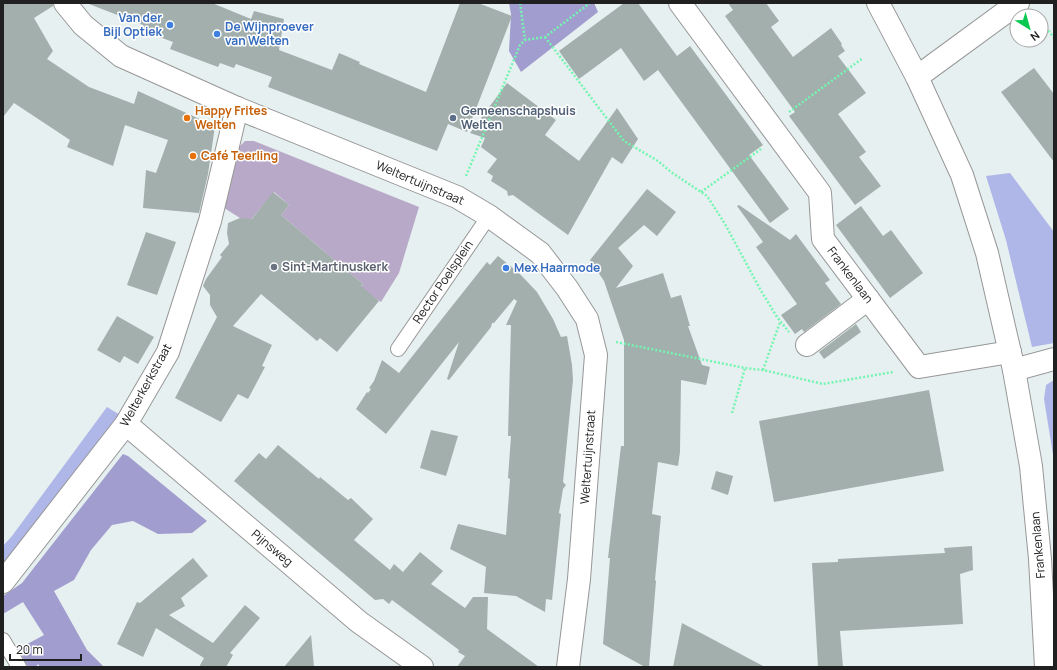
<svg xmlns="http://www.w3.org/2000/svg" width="1057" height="670" font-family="Manrope,sans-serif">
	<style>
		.grass { fill: #afb6e8 }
		.forest { fill: #a19dce }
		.cemetery { fill: #b9a9c8 }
		.building { fill: #a2afac }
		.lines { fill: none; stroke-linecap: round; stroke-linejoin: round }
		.service-casing { stroke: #979797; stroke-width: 16 }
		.minor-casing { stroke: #979797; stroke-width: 24 }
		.path { stroke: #74f5b1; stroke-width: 2.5; stroke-dasharray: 2 2; stroke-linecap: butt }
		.service { stroke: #fff; stroke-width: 14 }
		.minor { stroke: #fff; stroke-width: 22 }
		.shop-dot { fill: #3f7fe0; stroke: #fff; stroke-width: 1.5 }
		.food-dot { fill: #e8710a; stroke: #fff; stroke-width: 1.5 }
		.service-dot { fill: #5c6f8a; stroke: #fff; stroke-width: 1.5 }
		.worship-dot { fill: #6b7280; stroke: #fff; stroke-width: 1.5 }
		.labels { text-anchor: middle; stroke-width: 3; stroke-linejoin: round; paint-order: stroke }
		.shop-label { font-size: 12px; font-weight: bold; fill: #366cbe; stroke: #fff; text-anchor: start }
		.food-label { font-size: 12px; font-weight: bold; fill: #c56008; stroke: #fff; text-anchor: start }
		.service-label { font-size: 12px; font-weight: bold; fill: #4e5e75; stroke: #fff; text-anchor: start }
		.street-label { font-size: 12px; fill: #202020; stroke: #fff }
		.worship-label { font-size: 12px; font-weight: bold; fill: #5b616d; stroke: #fff; text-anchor: start }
	</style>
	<rect width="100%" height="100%" fill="#e7f0f0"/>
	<g class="grass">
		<polygon points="1010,173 1054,232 1054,343 1032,347 1006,240 986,176"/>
		<polygon points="1054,380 1054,461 1044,399 1046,385"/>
		<polygon points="107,407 120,415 3,571 3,546 12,536"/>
	</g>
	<g class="forest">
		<polygon points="509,3 594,3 598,12 521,72 509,51 511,14"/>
		<polygon points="123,454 128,456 207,521 192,533 158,534 133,521 112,525 91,550 74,580 54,591 87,650 104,667 40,667 38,664 36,667 28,667 18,649 44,635 23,602 3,614 3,596 22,583"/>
	</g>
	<polygon class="cemetery" points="245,141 254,141 419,207 399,273 381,302 360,288 363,284 281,215 289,205 274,192 250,221 240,218 221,206 237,149"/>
	<g class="building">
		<polygon points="3,3 53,3 53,6 34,18 53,51 47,59 89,87 134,104 138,91 215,126 208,174 199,213 143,208 146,170 156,173 168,140 125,125 113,166 67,147 70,140 14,103 3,117"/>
		<polygon points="90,3 212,3 251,19 254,11 284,19 279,50 332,70 339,53 360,62 359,64 426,92 460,3 478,3 512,16 467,132 448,124 437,151 268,87 272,77 236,64 234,68 220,63 218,67 170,49 173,42 146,32 143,25 89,4"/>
		<polygon points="624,3 638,3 677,56 690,46 763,145 749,155 789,209 770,223 658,70 644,81 621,48 579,79 559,51"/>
		<polygon points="728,3 766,3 779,21 771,27 793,57 831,28 842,44 841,45 845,51 838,56 866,93 838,114 866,152 859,157 881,186 855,205 789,116 795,112 725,16 733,10"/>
		<polygon points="1034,68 1054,94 1054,162 1001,92"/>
		<polygon points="507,83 556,120 545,135 579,161 617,108 638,139 622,164 612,157 568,235 513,195 508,196 507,191 491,181 493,176 487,172 497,159 481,147 485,138 470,133"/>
		<polygon points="647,189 676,212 657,236 644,225 618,248 633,266 616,288 663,273 671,298 681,295 690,326 688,326 702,365 710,367 706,385 681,380 680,452 678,466 658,462 652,514 661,516 655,580 656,581 649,667 645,667 603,644 610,558 608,558 621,446 624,446 624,340 604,281 590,260"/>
		<polygon points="273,192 289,205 281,215 363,284 361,286 379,301 337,352 320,338 317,341 261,294 233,326 272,345 262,366 265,367 248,399 238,394 221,422 175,398 217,317 210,305 210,295 203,286 206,279 222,257 220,255 229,244 227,233 228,223 240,218 252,219"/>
		<polygon points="739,205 790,240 796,234 830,280 825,283 841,304 804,332 802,329 795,334 781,315 797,304 756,247 763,242 737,206"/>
		<polygon points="861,206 883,236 891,230 923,273 890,298 836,225"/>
		<polygon points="146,232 176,242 157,295 127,285"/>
		<polygon points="498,256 519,273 537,292 553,319 561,337 567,336 572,365 573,380 563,482 566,485 563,489 559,513 561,514 552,600 546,599 545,612 516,596 484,593 486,567 450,549 458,524 506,535 510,479 508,478 511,436 508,436 511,325 506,325 517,301 514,299 494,323 492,323 491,327 449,380 447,379 459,342 386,434 356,409 367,392 368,393 371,389 369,388 374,381 382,360 399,373 487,262 490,265"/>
		<polygon points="117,316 154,337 138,364 124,356 120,363 97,350"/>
		<polygon points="856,324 861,332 824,359 819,352"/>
		<polygon points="929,390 944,471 774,502 759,421"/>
		<polygon points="431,430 458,436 446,476 420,468"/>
		<polygon points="278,445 319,479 320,477 348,500 351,498 373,519 354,540 390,570 394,564 403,572 420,552 443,571 431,584 465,608 473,597 488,597 487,629 539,667 457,667 465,656 458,652 459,650 392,600 389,604 383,599 375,600 234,481 259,453 266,459"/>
		<polygon points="716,471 733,476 728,495 711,489"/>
		<polygon points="972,546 973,570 960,574 963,624 840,631 843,667 818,667 812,563 838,562 838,559 945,553 944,548"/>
		<polygon points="193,558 208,576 181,598 185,606 169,615 213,643 245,605 260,618 230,653 233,655 226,667 199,667 204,658 156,628 143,657 117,644 137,602 140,603"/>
		<polygon points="682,623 765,667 673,667"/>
		<polygon points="311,635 314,667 284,667"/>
	</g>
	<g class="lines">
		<defs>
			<g id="service">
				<polyline points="398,349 489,216"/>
				<polyline points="3,640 19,667"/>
			</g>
			<g id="minor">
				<polyline points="65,3 83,25 121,56 237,108 457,197 489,216 540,253 567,288 587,319 596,355 579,579 568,667"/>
				<polyline points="680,3 820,193 823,239 919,367 1010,352"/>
				<polyline points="878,3 917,77 962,175 987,253 1014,370 1031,466 1040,559 1046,667"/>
				<polyline points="917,77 1018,3"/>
				<polyline points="807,345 868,299"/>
				<polyline points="1014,370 1054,359"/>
				<polyline points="126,424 359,622 422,667"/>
				<polyline points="3,582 126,424 168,352 210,221 237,108"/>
			</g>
		</defs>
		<use href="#service" class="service-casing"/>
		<use href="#minor" class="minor-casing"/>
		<g class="path">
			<polyline points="520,3 525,40"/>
			<polyline points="1041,21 1054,38"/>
			<polyline points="545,37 624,141 658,161 671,172 707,196 725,224 760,289 777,317 789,332"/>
			<polyline points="789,112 863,58"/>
			<polyline points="466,176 520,45 525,40 545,37 590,3"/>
			<polyline points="701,192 761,149"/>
			<polyline points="616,342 745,368 763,370 823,384 893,372"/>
			<polyline points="763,370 780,322"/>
			<polyline points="732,413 745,368"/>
		</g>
		<use href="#service" class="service"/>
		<use href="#minor" class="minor"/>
	</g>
	<g class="shop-dot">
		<circle cx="170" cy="25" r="4"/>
		<circle cx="217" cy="34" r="4"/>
		<circle cx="506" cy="268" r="4"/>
	</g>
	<g class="food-dot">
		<circle cx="187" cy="118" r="4"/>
		<circle cx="193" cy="156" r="4"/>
	</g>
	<circle class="service-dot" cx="453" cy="118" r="4"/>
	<circle class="worship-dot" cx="274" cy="267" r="4"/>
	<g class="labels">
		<g class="shop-label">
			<text x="162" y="22" text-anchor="end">Van der<tspan x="162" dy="14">Bijl Optiek</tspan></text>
			<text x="225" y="31">De Wijnproever<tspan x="225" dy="14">van Welten</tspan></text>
			<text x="514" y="272">Mex Haarmode</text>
		</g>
		<g class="food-label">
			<text x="195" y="115">Happy Frites<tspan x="195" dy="14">Welten</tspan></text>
			<text x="201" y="160">Café Teerling</text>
		</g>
		<g class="service-label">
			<text x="461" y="115">Gemeenschapshuis<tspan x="461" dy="14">Welten</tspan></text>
		</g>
		<g class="street-label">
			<text transform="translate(420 183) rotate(23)" y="4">Weltertuijnstraat</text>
			<text transform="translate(850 275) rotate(53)" y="4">Frankenlaan</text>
			<text transform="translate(443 282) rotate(-56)" y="4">Rector Poelsplein</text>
			<text transform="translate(146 385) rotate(-61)" y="4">Welterkerkstraat</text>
			<text transform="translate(588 457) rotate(-86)" y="4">Weltertuijnstraat</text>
			<text transform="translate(1038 545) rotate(-95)" y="4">Frankenlaan</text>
			<text transform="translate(272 548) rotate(40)" y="4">Pijnsweg</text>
		</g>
		<g class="worship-label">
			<text x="282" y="271">Sint-Martinuskerk</text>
		</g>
	</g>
	<rect width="1057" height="670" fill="none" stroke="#202020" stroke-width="8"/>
	<g transform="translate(1029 28) rotate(143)"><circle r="19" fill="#ffffff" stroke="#a6a6a6"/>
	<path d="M0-3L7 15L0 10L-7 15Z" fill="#08c84f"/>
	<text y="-6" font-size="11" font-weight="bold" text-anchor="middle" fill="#202020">N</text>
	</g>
	<path d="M10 654v6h71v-6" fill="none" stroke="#202020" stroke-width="2"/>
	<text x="16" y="654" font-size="12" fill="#202020" stroke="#ffffff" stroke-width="3" paint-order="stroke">20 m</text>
</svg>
